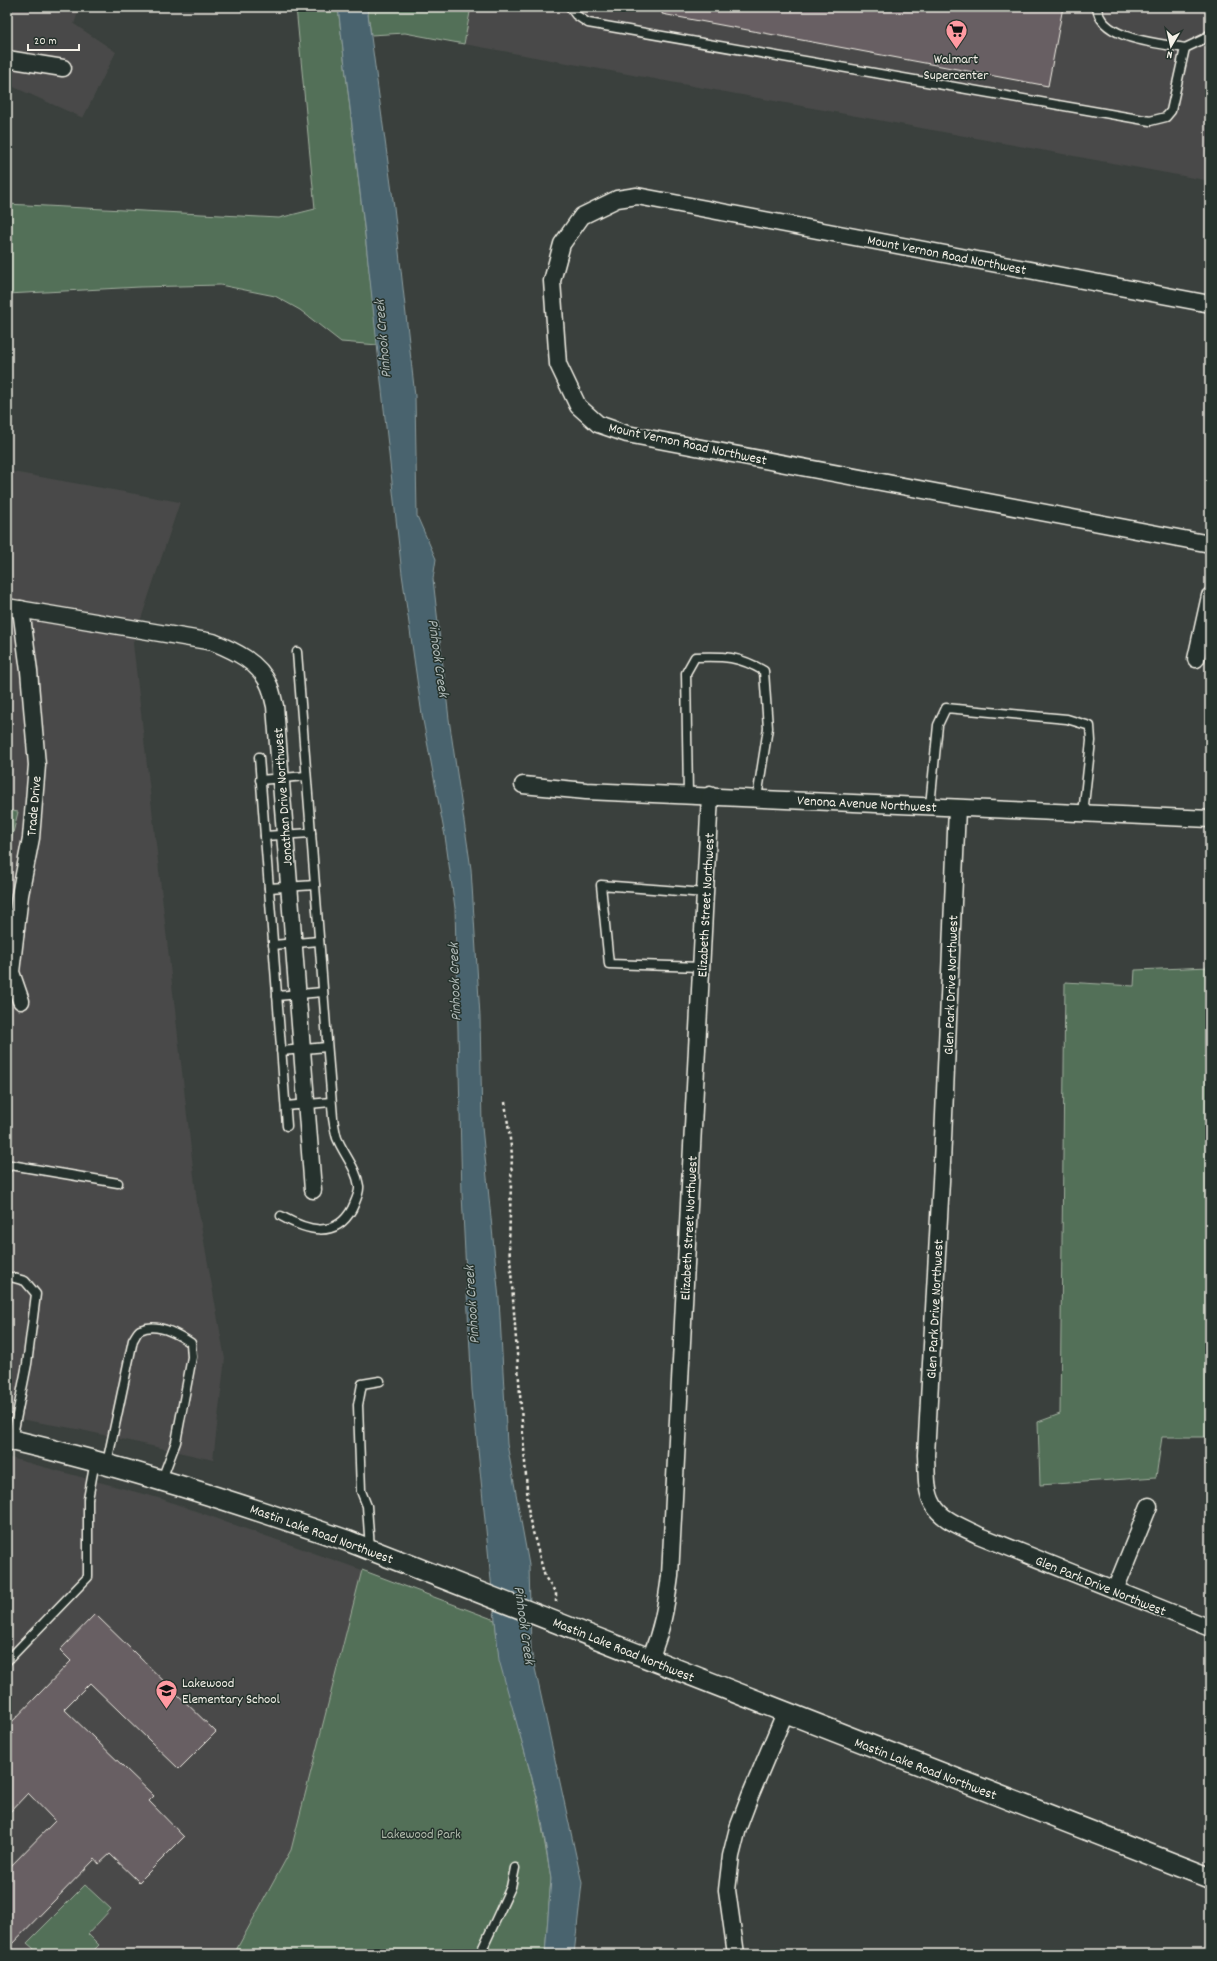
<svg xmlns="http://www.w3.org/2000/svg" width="1217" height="1961" font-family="Dekko,sans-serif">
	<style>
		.built { fill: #484948 }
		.green { fill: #527058; stroke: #a3b0a0 }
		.water { fill: #48646e; stroke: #8d9c9f }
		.building { fill: #685e63; stroke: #f4f1e8 }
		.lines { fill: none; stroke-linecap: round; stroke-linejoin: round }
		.service-casing { stroke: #f4f1e8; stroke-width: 11 }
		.minor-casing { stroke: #f4f1e8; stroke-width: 19 }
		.tertiary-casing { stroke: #f4f1e8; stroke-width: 23 }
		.path { stroke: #f4f1e8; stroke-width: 2.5; stroke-dasharray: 3 3; stroke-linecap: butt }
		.service { stroke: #26332d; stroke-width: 8 }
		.minor { stroke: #26332d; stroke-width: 16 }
		.tertiary { stroke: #26332d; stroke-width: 20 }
		.labels { text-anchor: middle; stroke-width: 3; stroke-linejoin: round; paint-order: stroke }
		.poi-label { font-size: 14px; fill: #f4f1e8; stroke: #26332d }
		.street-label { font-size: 14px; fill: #f4f1e8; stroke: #26332d }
		.park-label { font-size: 14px; fill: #b3bdae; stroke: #26332d }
		.water-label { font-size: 15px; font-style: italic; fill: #afb9b7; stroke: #26332d }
	</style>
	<rect width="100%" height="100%" fill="#3a403d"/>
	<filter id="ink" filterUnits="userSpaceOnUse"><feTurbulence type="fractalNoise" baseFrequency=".025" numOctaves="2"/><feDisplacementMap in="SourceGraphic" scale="8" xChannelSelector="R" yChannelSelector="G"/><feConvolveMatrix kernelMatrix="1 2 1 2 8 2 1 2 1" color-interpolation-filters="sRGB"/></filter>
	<g filter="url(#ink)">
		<g class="built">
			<polygon points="7,7 80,7 74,24 116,52 83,118 7,84"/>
			<polygon points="471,7 1210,7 1210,181 464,44"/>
			<polygon points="7,471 180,502 133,643 197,1202 225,1359 213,1460 77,1429 7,1417 7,858 18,813 7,810"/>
			<polygon points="7,1457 162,1499 362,1570 291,1850 234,1954 7,1954"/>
		</g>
		<g class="green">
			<polygon points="296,7 338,7 378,345 341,342 300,310 275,296 220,285 140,287 7,294 7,204 279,218 315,209"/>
			<polygon points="367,7 471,7 464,44 405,33 371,35"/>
			<polygon points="7,810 18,812 7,858"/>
			<polygon points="1210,967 1210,1437 1162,1437 1156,1477 1040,1485 1038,1422 1060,1414 1065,982 1134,986 1135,970"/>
			<polygon points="362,1570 495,1620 499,1656 537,1798 551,1879 545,1954 234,1954 291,1850"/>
			<polygon points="85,1885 111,1909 88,1934 99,1945 90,1954 35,1954 32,1952 34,1949 27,1943"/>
		</g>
		<polygon class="water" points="338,7 367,7 394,207 415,396 417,516 436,559 433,579 449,719 471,869 480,1016 482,1127 499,1299 507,1444 529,1565 531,1650 582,1883 574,1954 545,1954 551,1879 539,1803 499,1660 472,1390 462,1194 455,908 445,836 422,715 402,574 365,234"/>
		<g class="building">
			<polygon points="663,7 1063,7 1048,86 662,14"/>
			<polygon points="95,1614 216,1732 179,1769 90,1683 64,1709 154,1796 149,1801 184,1837 139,1882 110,1854 99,1864 95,1859 7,1949 7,1870 55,1821 28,1793 7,1815 7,1727 71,1661 60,1650"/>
		</g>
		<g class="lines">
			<defs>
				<g id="service">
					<polyline points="570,7 576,15 588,23 1150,121 1166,117 1171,111 1185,48 1204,39 1210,34"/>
					<path d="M1097 7C1100 40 1159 43 1185 48"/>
					<polyline points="259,757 287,1126"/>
					<polyline points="260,780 306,776"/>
					<path d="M688 794 686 673 695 657C724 656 739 656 764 671L768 728 757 798"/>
					<polyline points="930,806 938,725 946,708 1067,719 1090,726 1091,741 1083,814"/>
					<polyline points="265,836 311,833"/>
					<polyline points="269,888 315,885"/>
					<polyline points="273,945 319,941"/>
					<polyline points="701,967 609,964 601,885 705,893"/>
					<polyline points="277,996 323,992"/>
					<polyline points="281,1051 327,1047"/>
					<polyline points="286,1106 331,1102"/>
					<polyline points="7,1168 11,1165 118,1183"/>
					<path d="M281 1216C306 1230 335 1240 352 1209 355 1202 360 1193 359 1186 356 1167 344 1155 337 1138 335 1132 334 1124 333 1118L297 652"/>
					<polyline points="7,1276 25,1281 36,1294 27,1364 12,1440"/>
					<path d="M107 1463 133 1340C135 1337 137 1332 140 1330 157 1322 178 1334 191 1343L192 1357 176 1442 162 1479"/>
					<polyline points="370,1549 367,1506 361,1491 358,1405 362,1384 380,1381"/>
					<polyline points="7,1661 88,1577 88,1499 95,1461"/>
					<polyline points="480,1954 511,1887 515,1868"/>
				</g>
				<g id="minor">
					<polyline points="7,59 63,68"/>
					<polyline points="1210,304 637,196 617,199 582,216 562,244 552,281 558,364 578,406 598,424 627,434 1210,544"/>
					<path d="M7 607 213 642C235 651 259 662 269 685 272 691 273 699 275 706L313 1190"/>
					<polyline points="21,609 29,671 37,765 31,838 20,895 11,972 21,1001"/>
					<polyline points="1196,659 1210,596"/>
					<polyline points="523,785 586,791 1210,819"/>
					<path d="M957 808 942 1163 926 1455C927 1470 925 1490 933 1504 941 1520 963 1527 978 1535L1210 1628"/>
					<polyline points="1115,1590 1149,1506"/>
					<path d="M650 1659C662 1630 666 1607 670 1576L710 795"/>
					<polyline points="736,1954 727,1890 731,1856 738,1828 750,1796 785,1713"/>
				</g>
				<path id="tertiary" d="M7 1439C123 1466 235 1502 348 1541L1210 1878"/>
			</defs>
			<use href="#service" class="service-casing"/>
			<use href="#minor" class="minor-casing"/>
			<use href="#tertiary" class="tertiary-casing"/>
			<polyline class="path" points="505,1102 512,1154 509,1244 529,1517 545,1577 556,1593 556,1602"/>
			<use href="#service" class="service"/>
			<use href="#minor" class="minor"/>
			<use href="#tertiary" class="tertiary"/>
		</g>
	</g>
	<defs>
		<symbol id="supermarket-pin" viewBox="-11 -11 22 30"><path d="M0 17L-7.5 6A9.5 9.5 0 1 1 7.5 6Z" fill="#ff9aa2" stroke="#26332d"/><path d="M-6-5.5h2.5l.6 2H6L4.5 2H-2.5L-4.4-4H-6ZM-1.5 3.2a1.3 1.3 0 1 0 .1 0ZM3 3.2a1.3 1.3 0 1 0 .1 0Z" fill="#111"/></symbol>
		<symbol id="school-pin" viewBox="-11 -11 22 30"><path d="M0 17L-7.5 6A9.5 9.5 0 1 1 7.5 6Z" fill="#ff9aa2" stroke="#26332d"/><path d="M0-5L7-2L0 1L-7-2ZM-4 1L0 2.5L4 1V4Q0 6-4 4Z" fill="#111"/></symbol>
	</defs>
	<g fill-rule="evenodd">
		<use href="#supermarket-pin" x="944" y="18" width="25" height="34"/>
		<use href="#school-pin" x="154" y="1678" width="25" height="34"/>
	</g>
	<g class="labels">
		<g class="poi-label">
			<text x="956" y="63">Walmart<tspan x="956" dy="16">Supercenter</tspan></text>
			<text x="182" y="1687" text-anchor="start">Lakewood<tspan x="182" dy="16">Elementary School</tspan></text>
		</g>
		<g class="street-label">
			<text transform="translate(947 254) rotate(11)" y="5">Mount Vernon Road Northwest</text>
			<text transform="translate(688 443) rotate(12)" y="5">Mount Vernon Road Northwest</text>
			<text transform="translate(282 797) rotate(-94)" y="5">Jonathan Drive Northwest</text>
			<text transform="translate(867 803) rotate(3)" y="5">Venona Avenue Northwest</text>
			<text transform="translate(33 806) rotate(-85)" y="5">Trade Drive</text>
			<text transform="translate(705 905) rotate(-87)" y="5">Elizabeth Street Northwest</text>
			<text transform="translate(950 985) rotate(-88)" y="5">Glen Park Drive Northwest</text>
			<text transform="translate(688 1228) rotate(-87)" y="5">Elizabeth Street Northwest</text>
			<text transform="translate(934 1309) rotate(-87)" y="5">Glen Park Drive Northwest</text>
			<text transform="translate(322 1533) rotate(20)" y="5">Mastin Lake Road Northwest</text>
			<text transform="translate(1101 1585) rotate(22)" y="5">Glen Park Drive Northwest</text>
			<text transform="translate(624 1649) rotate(22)" y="5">Mastin Lake Road Northwest</text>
			<text transform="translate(926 1768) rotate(21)" y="5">Mastin Lake Road Northwest</text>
		</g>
		<g class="park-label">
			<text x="421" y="1838">Lakewood Park</text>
		</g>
		<g class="water-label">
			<text transform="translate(382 339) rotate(-95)" y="5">Pinhook Creek</text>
			<text transform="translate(439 658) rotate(82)" y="5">Pinhook Creek</text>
			<text transform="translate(454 982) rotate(-92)" y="5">Pinhook Creek</text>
			<text transform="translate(471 1305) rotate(-94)" y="5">Pinhook Creek</text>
			<text transform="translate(525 1625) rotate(82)" y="5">Pinhook Creek</text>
		</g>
	</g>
	<rect width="1217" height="1961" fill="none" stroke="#26332d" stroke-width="24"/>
	<rect x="12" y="12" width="1193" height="1937" fill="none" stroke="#f4f1e8" stroke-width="1.5" filter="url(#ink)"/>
	<g transform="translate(1171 46) rotate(189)" stroke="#26332d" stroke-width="3" paint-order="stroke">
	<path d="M0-3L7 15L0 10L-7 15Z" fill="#f4f1e8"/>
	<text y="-6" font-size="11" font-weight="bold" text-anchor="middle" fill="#f4f1e8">N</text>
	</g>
	<path d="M28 44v6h51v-6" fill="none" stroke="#f4f1e8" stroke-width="2"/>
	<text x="34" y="44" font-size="12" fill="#f4f1e8" stroke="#26332d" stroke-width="3" paint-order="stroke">20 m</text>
</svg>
